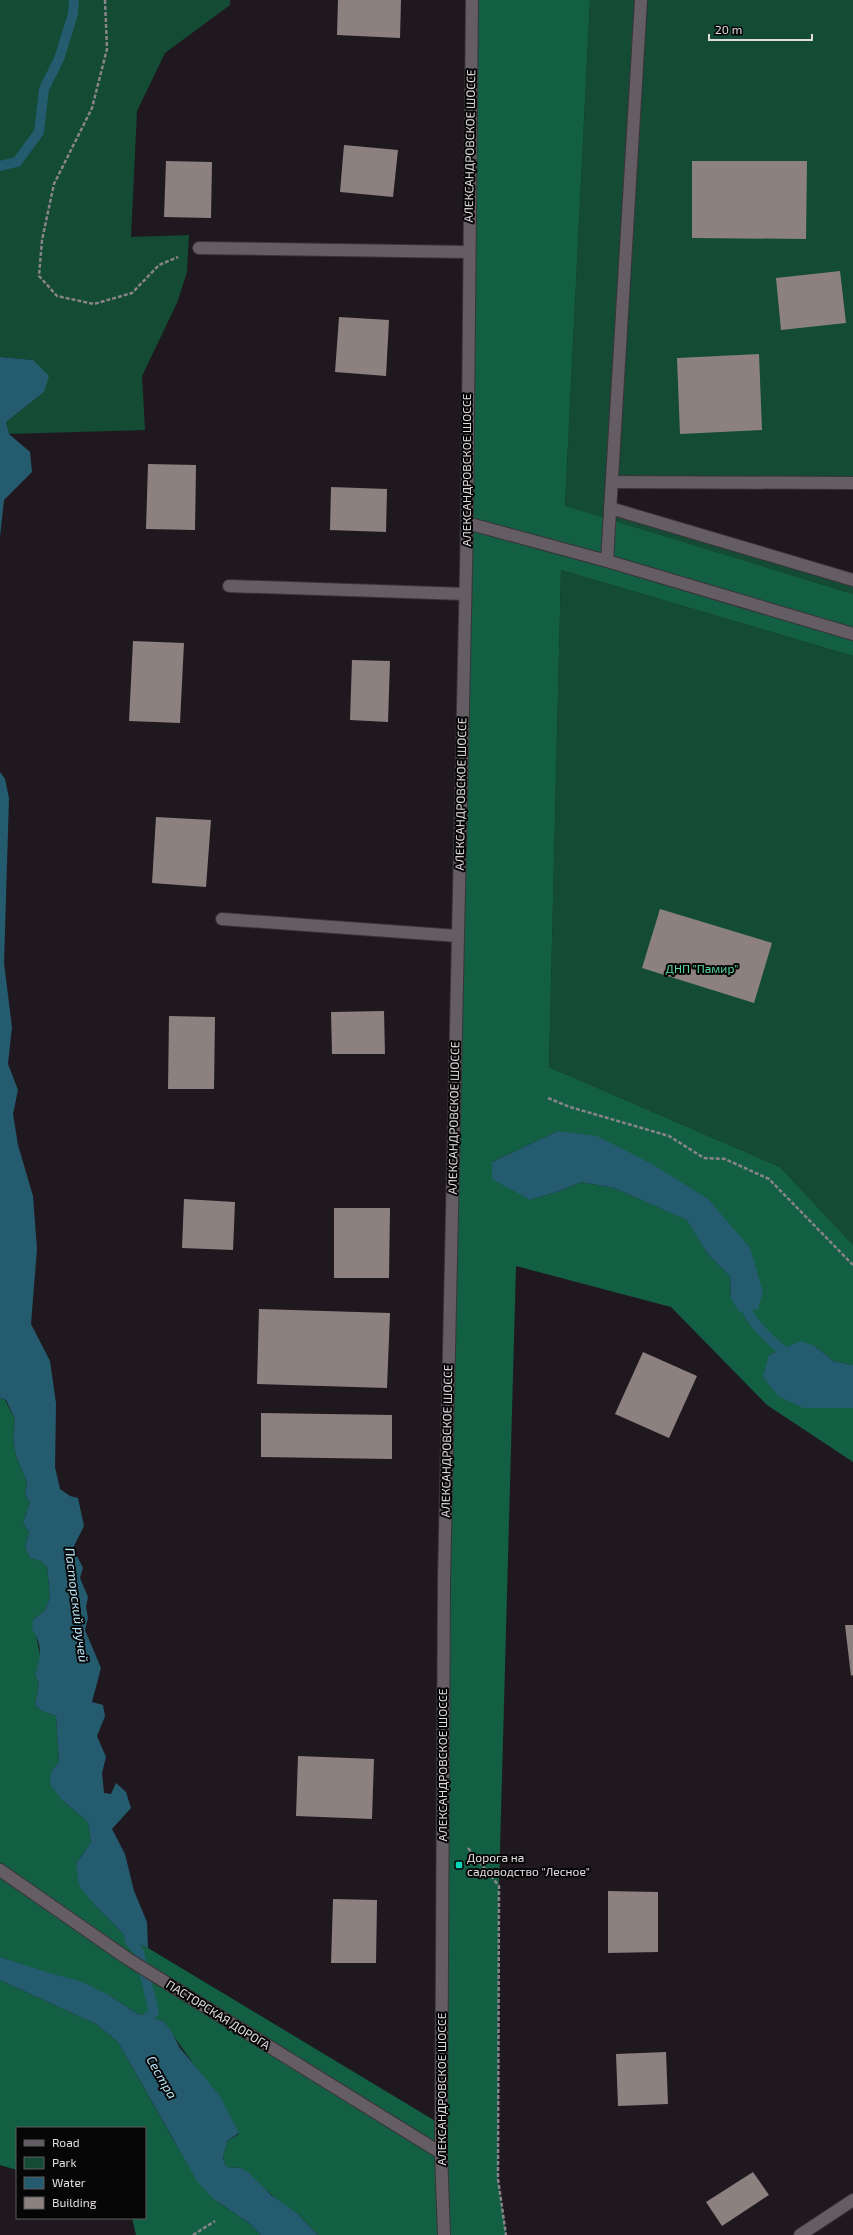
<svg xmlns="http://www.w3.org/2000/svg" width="853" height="2235" font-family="'Exo 2',sans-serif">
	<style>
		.green { fill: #134b35 }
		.forest { fill: #135f43; fill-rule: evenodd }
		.water { fill: #255b6e }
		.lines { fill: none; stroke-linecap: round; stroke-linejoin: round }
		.stream { stroke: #255b6e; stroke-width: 10 }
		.building { fill: #8c817f }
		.minor-casing { stroke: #393439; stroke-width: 14 }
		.path { stroke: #898489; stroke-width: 2.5; stroke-dasharray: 4 2; stroke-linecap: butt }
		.minor { stroke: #645d64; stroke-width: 12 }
		.poi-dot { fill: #04d5b6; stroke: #070607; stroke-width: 1.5 }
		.labels { text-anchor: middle; stroke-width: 4; stroke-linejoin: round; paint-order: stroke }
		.street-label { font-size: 12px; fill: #e1dce1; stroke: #070607 }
		.park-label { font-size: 12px; fill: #5cdba6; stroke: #070607 }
		.poi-label { font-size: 12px; fill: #e1dce1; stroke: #070607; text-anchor: start }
		.water-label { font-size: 13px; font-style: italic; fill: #b7e6f8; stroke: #070607 }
	</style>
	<rect width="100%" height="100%" fill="#1f191f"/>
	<g class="green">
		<polygon points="0,0 230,0 230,5 165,53 137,111 131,237 189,235 187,272 177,303 142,376 145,430 9,434 6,422 44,392 33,360 0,357"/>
		<polygon points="590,0 853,0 853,476 612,479 610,513 853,586 853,594 565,507"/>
		<polygon points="561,570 853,656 853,1245 780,1167 549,1067"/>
	</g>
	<g class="forest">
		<path d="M472 0H590L565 506 853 594V656L561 570 549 1067 780 1167 853 1245V1365L833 1361 815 1346 780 1350 769 1355 846 1407 853 1408V1462L767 1405 671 1307 516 1266 499 1886 498 2179 506 2235H318L298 2214 283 2205 241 2168 226 2167 223 2158 227 2141 239 2134 199 2072 163 2021 136 2013 109 1995 0 1957V1398L5 1400 15 1419 13 1439 16 1456 27 1482 25 1495 30 1502 23 1523 29 1532 25 1547 30 1558 41 1561 47 1567 50 1597 45 1610 33 1620 41 1660 35 1675 39 1684 35 1705 42 1711 56 1716 59 1762 51 1772 62 1800 88 1822 91 1842 76 1864 92 1902 130 1941 148 1948 442 2125ZM558 1131 750 1248 731 1298 730 1276 707 1253 688 1220 614 1188 581 1182 560 1191 530 1200 492 1162Z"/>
		<polygon points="0,1980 96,2024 118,2042 174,2141 212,2198 249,2223 261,2235 136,2235 132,2218 145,2218 145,2128 17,2128 17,2170 0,2165"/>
	</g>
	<g class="water">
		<polygon points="0,357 33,360 49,376 44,392 6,422 9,434 30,452 32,472 4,500 0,537"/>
		<path d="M0 772 5 779 9 798 4 963 12 1027 8 1064 18 1090 13 1114 18 1145 33 1196 37 1249 31 1324 50 1361 56 1403 55 1467 60 1489 70 1496 78 1498 84 1526 73 1548 83 1568 80 1578 88 1597 86 1607 88 1618 85 1630 101 1668 92 1702 103 1705 105 1716 97 1736 106 1757 102 1773 104 1793 111 1794 116 1783 126 1792 131 1808 112 1829 125 1854 134 1891 147 1922 148 1948 130 1941 92 1902 79 1885 76 1864 91 1842 88 1822 62 1800 50 1784 51 1772 59 1762 56 1716 42 1711 35 1705 39 1684 35 1675C41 1658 43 1645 32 1629L33 1620 45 1610 50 1597 47 1567 41 1561 30 1558 25 1547 29 1532 23 1523 30 1502 25 1495 27 1482 16 1456 13 1439 15 1419 6 1400 0 1398Z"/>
		<polygon points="558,1131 597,1136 652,1164 708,1199 750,1248 763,1292 758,1309 739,1312 731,1298 730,1276 707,1253 687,1220 614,1188 581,1182 560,1191 530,1200 492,1179 492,1162"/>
		<polygon points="800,1341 815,1346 833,1361 853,1365 853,1408 803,1408 778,1396 763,1377 769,1355"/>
		<polygon points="0,1957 53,1974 80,1981 109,1995 136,2013 163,2021 170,2029 180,2048 220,2096 239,2133 227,2141 223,2158 226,2167 241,2168 249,2173 271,2195 298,2214 318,2235 261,2235 249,2223 212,2198 197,2181 118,2042 96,2024 0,1980"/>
	</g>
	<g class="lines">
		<g class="stream">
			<polyline points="0,166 17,162 39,132 44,89 59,59 73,14 74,0"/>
			<path d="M748 1298C748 1301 746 1307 747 1310 751 1323 780 1350 792 1357"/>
			<polyline points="128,1928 130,1941 139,1952 154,2012 139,2026"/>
		</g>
	</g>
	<g class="building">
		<polygon points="338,0 401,0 400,38 337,35"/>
		<polygon points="344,145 398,150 393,197 340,192"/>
		<polygon points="166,161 212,162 211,218 164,217"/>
		<polygon points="692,161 807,161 806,239 692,238"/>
		<polygon points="840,271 846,323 781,330 776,278"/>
		<polygon points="339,317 389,320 386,376 335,372"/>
		<polygon points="759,354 762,430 680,434 677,358"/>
		<polygon points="148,464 196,465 195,530 146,529"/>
		<polygon points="331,487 387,489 386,532 330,530"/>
		<polygon points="133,641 184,643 180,723 129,721"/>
		<polygon points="352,660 390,661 388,722 350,720"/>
		<polygon points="156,817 211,820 206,887 152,883"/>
		<polygon points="660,909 772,943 754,1003 642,968"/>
		<polygon points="384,1011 385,1054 332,1054 331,1012"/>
		<polygon points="169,1016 215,1017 214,1089 168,1089"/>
		<polygon points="184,1199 235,1202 233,1250 182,1248"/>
		<polygon points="334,1208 390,1208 389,1278 334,1278"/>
		<polygon points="259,1309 390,1313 387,1388 257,1384"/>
		<polygon points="643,1352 697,1376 669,1438 615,1414"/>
		<polygon points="261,1413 392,1415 392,1459 261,1457"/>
		<polygon points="845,1625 853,1625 853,1675 851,1676"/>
		<polygon points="298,1756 374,1759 372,1819 296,1816"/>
		<polygon points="608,1891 658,1892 658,1952 608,1953"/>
		<polygon points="333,1899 377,1900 376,1963 331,1963"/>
		<polygon points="666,2052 668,2104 618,2106 616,2054"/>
		<polygon points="753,2172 769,2195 722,2226 706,2202"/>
	</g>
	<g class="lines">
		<defs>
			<g id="minor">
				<polyline points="199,248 468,252"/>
				<polyline points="612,482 853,483"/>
				<polyline points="610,508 853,580"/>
				<polyline points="467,523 607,561 853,634"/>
				<polyline points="607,561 641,0"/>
				<polyline points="229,586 465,594"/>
				<polyline points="222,919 458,936"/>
				<polyline points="0,1870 128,1959 441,2153"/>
				<polyline points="444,2235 441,2153 444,1580 467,523 472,0"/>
				<polyline points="800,2235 853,2200"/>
			</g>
		</defs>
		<use href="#minor" class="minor-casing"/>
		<g class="path">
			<polyline points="105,0 107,49 92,108 54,184 42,240 39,276 57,296 94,304 132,293 159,265 178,257"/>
			<polyline points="548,1098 570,1107 669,1136 704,1158 725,1159 769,1179 853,1265"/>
			<polyline points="468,1848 499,1886 498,2179 506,2235"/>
			<polyline points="193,2235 215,2221"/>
		</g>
		<use href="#minor" class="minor"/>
	</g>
	<rect class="poi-dot" x="455" y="1861" width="8" height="8" rx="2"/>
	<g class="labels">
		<g class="street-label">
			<text transform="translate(470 146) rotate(-89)" y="4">АЛЕКСАНДРОВСКОЕ ШОССЕ</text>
			<text transform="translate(467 470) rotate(-90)" y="4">АЛЕКСАНДРОВСКОЕ ШОССЕ</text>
			<text transform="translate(461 794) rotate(-89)" y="4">АЛЕКСАНДРОВСКОЕ ШОССЕ</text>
			<text transform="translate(454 1118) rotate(-89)" y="4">АЛЕКСАНДРОВСКОЕ ШОССЕ</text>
			<text transform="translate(447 1441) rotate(-89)" y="4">АЛЕКСАНДРОВСКОЕ ШОССЕ</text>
			<text transform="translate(443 1765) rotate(-90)" y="4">АЛЕКСАНДРОВСКОЕ ШОССЕ</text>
			<text transform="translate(218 2015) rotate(32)" y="4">ПАСТОРСКАЯ ДОРОГА</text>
			<text transform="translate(442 2089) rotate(-90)" y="4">АЛЕКСАНДРОВСКОЕ ШОССЕ</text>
		</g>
		<g class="park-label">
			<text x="702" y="973">ДНП "Памир"</text>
		</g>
		<g class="poi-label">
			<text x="467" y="1862">Дорога на<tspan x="467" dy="14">садоводство "Лесное"</tspan></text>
		</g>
		<g class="water-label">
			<text transform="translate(77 1605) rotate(83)" y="5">Пасторский ручей</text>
			<text transform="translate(162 2077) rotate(60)" y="5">Сестра</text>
		</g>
	</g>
	<rect x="16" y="2127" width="130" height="92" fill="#070607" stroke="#5e5c5e"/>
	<rect x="24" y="2140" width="20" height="6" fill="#645d64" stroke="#5e5c5e"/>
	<text x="52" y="2147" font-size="12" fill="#e1dce1">Road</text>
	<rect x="24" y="2157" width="20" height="12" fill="#134b35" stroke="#5e5c5e"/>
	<text x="52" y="2167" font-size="12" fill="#e1dce1">Park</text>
	<rect x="24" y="2177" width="20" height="12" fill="#255b6e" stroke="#5e5c5e"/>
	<text x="52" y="2187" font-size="12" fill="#e1dce1">Water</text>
	<rect x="24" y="2197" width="20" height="12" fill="#8c817f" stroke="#5e5c5e"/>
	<text x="52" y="2207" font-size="12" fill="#e1dce1">Building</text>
	<path d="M709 34v6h103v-6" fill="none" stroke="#e1dce1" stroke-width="2"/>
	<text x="715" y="34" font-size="12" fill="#e1dce1" stroke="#070607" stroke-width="3" paint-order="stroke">20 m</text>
</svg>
